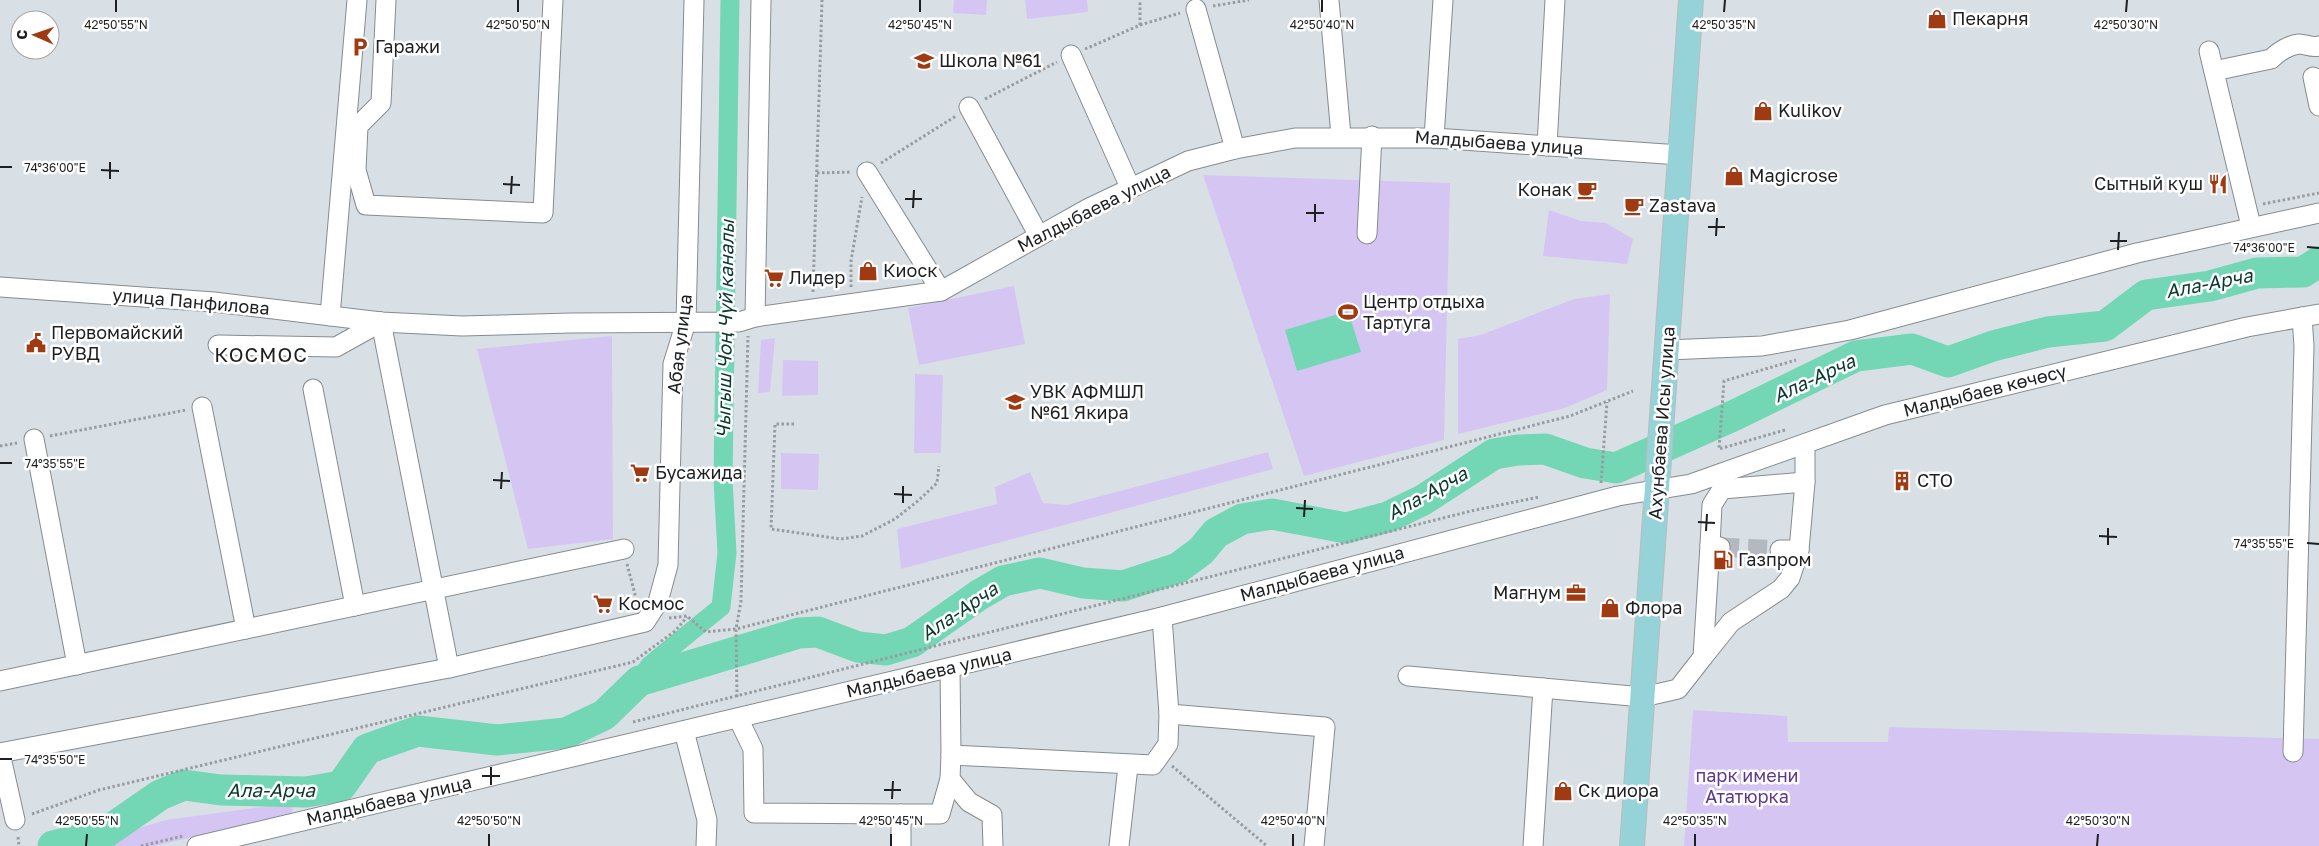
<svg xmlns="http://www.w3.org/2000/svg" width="2319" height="846" font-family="'Golos Text',sans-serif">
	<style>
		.green { fill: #d5c5f3 }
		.water { fill: #73d6b5 }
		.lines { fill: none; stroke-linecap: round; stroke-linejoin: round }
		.canal { stroke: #73d6b5; stroke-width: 19 }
		.river { stroke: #73d6b5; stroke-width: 31 }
		.minor-tunnel { stroke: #b3b9be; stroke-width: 19; stroke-dasharray: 19 9; stroke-linecap: butt }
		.minor-casing { stroke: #858c90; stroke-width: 21 }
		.major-casing { stroke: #bbbcbc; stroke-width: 26 }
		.path { stroke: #979ca0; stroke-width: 3; stroke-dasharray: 2.5 2.5; stroke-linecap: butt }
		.minor { stroke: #fff; stroke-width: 19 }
		.major { stroke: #95d3d9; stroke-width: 24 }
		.ticks { fill: none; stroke: #1d1f21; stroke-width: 2 }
		.labels { text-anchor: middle; stroke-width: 5; stroke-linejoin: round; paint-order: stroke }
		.poi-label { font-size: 18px; fill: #1d1f21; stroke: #fff; text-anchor: start }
		.street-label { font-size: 18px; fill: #1d1f21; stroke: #fff }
		.park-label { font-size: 18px; fill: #5d398d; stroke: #fff }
		.water-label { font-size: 19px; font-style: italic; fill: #0b392c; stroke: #fff }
		.quarter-label { font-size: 20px; letter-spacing: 1px; fill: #1d1f21; stroke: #fff }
		.ticks-label { font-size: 12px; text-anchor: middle; fill: #1d1f21; stroke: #fff; stroke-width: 5; stroke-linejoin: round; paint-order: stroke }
	</style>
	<rect width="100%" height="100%" fill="#d9e0e5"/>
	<g class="green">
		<polygon points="954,0 987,0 986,15 953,13"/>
		<polygon points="1025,0 1087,0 1088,12 1027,19"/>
		<polygon points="1203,175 1450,183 1444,440 1304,476"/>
		<polygon points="1549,210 1581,221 1606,223 1633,239 1627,264 1543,256"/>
		<polygon points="1014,286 1025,344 919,365 908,308"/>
		<polygon points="1610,294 1607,390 1565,408 1458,434 1458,339 1481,335 1574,299"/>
		<polygon points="612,336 613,539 528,549 477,349"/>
		<polygon points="775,338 770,392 758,393 761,340"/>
		<polygon points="783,360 818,361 818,395 782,396"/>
		<polygon points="915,374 943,375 941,453 914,453"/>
		<polygon points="1268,452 1273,469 901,569 897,529 997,504 995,487 1030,472 1043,503 1067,505"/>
		<polygon points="781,453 819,454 818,490 781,489"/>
		<polygon points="1693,710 1787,716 1788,742 1888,742 1889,727 2319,739 2319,846 1684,846"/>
		<polygon points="291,803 293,814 154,846 78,846 166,820"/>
	</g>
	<polygon class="water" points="1348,311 1361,352 1297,371 1285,330"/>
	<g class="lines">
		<polyline class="canal" points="639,681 650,665 721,607 727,553 723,480 730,0"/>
		<polyline class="river" points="53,846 105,833 160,795 184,785 221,790 306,792 341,786 367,749 418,731 497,740 566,733 604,715 639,681 799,633 818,632 858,647 886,650 912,642 979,595 1003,581 1040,573 1083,583 1123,586 1178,568 1201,551 1216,533 1242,519 1272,514 1346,528 1388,517 1423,500 1494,454 1518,450 1545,449 1585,463 1616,468 1735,415 1856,356 1912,349 1948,362 1993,346 2048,332 2105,326 2146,295 2210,286 2257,273 2303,272 2319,262"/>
		<polyline class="minor-tunnel" points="1720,547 1780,550"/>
		<defs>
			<g id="minor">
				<polyline points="386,0 381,103 358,126 356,170 366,205 543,213 553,0"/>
				<polyline points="1329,0 1341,136"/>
				<polyline points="1196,9 1235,149"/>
				<polyline points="2209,51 2251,226"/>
				<polyline points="1071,55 1130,187"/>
				<path d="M2214 71 2271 59C2278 52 2289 45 2299 44 2306 44 2311 48 2319 46"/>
				<polyline points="2313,77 2319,106"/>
				<polyline points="969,107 1039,236"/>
				<polyline points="1434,138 1443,0"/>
				<polyline points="1547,146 1555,0"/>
				<polyline points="867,172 941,291"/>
				<polyline points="1367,234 1372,136"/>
				<polyline points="0,287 214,302 381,322 462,326 571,323 739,322 755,317 941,291 1089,208 1188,161 1235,149 1295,138 1434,138 1680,155"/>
				<polyline points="330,316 357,0"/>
				<polyline points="755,317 761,0"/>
				<polyline points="381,322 449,668"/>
				<polyline points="218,345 336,347 381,322"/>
				<polyline points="1667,350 1762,346 1850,330 2137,253 2319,213"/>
				<polyline points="313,389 355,606"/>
				<polyline points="202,407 246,629"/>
				<polyline points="34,439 77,665"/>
				<polyline points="1710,545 1712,505 1722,489 1805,482"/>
				<polyline points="1780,550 1799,550 1805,482 1805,444"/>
				<polyline points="1703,657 1731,622 1781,589 1790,578 1799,550"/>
				<polyline points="1408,676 1643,697 1678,689 1703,657 1710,545 1720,547"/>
				<polyline points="0,681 624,549"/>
				<polyline points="1169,714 1325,727 1314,846"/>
				<polyline points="738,718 753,749 754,813 901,814 901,846"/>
				<polyline points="684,731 707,820 706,846"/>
				<polyline points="2293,752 2304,346 2302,317"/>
				<polyline points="0,753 449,668 645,622 658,602 668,565 673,364 686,322 694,0"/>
				<polyline points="0,753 15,820"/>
				<polyline points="951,755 1153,765 1168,744 1169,714 1162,617"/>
				<polyline points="950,779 969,802 992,815 993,846"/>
				<polyline points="901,814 940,814 950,779 951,755 950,668"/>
				<polyline points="197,846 1162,617 1618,496 1691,484 1885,415 2247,327 2319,314"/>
				<polyline points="1119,846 1128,766"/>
				<polyline points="1533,846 1543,688"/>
			</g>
			<polyline id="major" points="1632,846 1691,0"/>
		</defs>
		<use href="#minor" class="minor-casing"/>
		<use href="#major" class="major-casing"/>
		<g class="path">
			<polyline points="1213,6 1249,0"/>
			<polyline points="1140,25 1180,13"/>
			<polyline points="1085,49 1140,25 1140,0"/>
			<polyline points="985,99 1057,62"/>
			<polyline points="881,163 956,116"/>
			<polyline points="817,173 852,172"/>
			<polyline points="2263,204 2319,193"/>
			<polyline points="851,287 851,261 862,197"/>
			<polyline points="813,292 822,0"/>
			<polyline points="794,424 775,424 771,529 841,539 862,536 895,519 919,500 937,483 939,466"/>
			<polyline points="1785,430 1719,449 1724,381 1796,360"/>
			<polyline points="50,436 186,410"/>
			<polyline points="0,446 17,443"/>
			<polyline points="1601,483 1607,402"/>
			<polyline points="627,564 637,602"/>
			<polyline points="669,618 687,616 706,632 736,629 1570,416 1633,391"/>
			<polyline points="737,697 736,629 741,601 748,336"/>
			<polyline points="633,722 1471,511 1539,497"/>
			<polyline points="1172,766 1267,846"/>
			<polyline points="32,814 99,790 633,662 675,631 687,617"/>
			<polyline points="18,837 19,846"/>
			<polyline points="141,846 183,836"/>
		</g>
		<use href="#minor" class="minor"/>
		<use href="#major" class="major"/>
	</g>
	<path class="ticks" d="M116 12V0M518 12V0M920 12V0M1322 12V0M1724 12 1725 0M2126 12 2127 0M0 167H12M101 170 119 171M110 179V162M503 184 520 185M511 194 512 176M905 199H922M913 208 914 190M1306 213H1324M1315 222V204M1708 227H1725M1716 236 1717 218M2110 241H2127M2307 247 2319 248M2118 250 2119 232M0 463H12M493 480 510 481M501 489 502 472M894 494 912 495M903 503V486M1296 508 1313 509M1304 517 1305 500M1698 522 1715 523M1706 531 1707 514M2099 536 2117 537M2307 543 2319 544M2108 545V528M0 759H12M482 776H500M491 785V767M884 790H901M892 799 893 781M86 846 87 834M489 846V834M891 846V834M1293 846V834M1695 846V834M2097 846 2098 834"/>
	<defs>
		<symbol id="shop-bare" viewBox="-9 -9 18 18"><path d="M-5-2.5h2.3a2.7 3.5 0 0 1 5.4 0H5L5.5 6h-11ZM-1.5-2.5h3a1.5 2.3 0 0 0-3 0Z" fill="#a03a12" stroke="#fff" stroke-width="2.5" paint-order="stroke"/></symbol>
		<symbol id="parking-bare" viewBox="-9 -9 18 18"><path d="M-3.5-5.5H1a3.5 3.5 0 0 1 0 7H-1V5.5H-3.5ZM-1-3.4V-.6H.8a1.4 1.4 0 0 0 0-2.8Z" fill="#a03a12" stroke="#fff" stroke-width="2.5" paint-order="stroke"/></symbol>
		<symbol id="school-bare" viewBox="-9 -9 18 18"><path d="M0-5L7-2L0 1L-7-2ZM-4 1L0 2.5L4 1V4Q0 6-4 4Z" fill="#a03a12" stroke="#fff" stroke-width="2.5" paint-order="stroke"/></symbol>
		<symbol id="restaurant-bare" viewBox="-9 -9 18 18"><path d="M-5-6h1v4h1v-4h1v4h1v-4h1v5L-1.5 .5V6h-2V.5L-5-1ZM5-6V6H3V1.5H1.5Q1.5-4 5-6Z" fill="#a03a12" stroke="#fff" stroke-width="2.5" paint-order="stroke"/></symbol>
		<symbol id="cafe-bare" viewBox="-9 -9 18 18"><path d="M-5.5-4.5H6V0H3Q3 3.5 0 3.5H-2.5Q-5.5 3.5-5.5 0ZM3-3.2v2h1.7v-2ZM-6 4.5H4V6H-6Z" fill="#a03a12" stroke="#fff" stroke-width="2.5" paint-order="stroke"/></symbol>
		<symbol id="supermarket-bare" viewBox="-9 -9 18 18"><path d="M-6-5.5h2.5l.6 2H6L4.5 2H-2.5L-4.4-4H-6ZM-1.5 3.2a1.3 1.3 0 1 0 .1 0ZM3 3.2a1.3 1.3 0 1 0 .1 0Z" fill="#a03a12" stroke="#fff" stroke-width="2.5" paint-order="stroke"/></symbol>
		<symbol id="stadium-bare" viewBox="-9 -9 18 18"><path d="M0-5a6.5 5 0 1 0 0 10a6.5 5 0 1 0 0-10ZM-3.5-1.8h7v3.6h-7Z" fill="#a03a12" stroke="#fff" stroke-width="2.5" paint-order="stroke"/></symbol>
		<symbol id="civic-bare" viewBox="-9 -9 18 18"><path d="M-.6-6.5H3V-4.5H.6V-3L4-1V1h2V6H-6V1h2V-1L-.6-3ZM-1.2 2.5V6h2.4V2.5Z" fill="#a03a12" stroke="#fff" stroke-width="2.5" paint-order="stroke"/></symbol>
		<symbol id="building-bare" viewBox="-9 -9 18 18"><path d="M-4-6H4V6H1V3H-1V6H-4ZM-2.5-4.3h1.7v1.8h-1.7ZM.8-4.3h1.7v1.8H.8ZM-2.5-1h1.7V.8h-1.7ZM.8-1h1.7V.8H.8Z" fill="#a03a12" stroke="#fff" stroke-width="2.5" paint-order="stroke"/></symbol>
		<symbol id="fuel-bare" viewBox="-9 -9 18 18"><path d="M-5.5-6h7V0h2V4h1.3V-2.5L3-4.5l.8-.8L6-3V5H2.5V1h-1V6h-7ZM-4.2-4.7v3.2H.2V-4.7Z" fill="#a03a12" stroke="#fff" stroke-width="2.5" paint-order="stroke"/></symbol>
		<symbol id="office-bare" viewBox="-9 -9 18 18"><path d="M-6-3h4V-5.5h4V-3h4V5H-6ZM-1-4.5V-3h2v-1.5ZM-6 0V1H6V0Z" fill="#a03a12" stroke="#fff" stroke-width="2.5" paint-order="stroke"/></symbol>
	</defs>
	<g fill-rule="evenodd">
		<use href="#shop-bare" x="1923" y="5" width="28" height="28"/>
		<use href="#parking-bare" x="346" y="33" width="28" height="28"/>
		<use href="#school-bare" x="910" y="47" width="28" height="28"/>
		<use href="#shop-bare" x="1749" y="97" width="28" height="28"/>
		<use href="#shop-bare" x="1720" y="162" width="28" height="28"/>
		<use href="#restaurant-bare" x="2204" y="170" width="28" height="28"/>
		<use href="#cafe-bare" x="1573" y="176" width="28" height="28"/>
		<use href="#cafe-bare" x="1620" y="192" width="28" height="28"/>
		<use href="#shop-bare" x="854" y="257" width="28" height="28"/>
		<use href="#supermarket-bare" x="760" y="264" width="28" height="28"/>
		<use href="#stadium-bare" x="1334" y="298" width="28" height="28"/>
		<use href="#civic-bare" x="22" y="329" width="28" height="28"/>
		<use href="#school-bare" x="1001" y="388" width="28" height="28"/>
		<use href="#supermarket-bare" x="626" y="459" width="28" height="28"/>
		<use href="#building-bare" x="1888" y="467" width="28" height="28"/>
		<use href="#fuel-bare" x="1709" y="546" width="28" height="28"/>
		<use href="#office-bare" x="1562" y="579" width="28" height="28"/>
		<use href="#supermarket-bare" x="589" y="590" width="28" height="28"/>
		<use href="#shop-bare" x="1596" y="594" width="28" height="28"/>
		<use href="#shop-bare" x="1549" y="777" width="28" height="28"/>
	</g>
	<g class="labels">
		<g class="poi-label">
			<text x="1952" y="25">Пекарня</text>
			<text x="375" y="53">Гаражи</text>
			<text x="939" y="67">Школа №61</text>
			<text x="1778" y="117">Kulikov</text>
			<text x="1749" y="182">Magicrose</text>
			<text x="2203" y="190" text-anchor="end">Сытный куш</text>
			<text x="1572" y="196" text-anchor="end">Конак</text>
			<text x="1649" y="212">Zastava</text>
			<text x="883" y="277">Киоск</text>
			<text x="789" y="284">Лидер</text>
			<text x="1363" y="308">Центр отдыха<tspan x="1363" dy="21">Тартуга</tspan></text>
			<text x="51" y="339">Первомайский<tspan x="51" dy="21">РУВД</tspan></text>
			<text x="1030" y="398">УВК АФМШЛ<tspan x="1030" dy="21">№61 Якира</tspan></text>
			<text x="655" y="479">Бусажида</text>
			<text x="1917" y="487">CTO</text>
			<text x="1738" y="566">Газпром</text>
			<text x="1561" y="599" text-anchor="end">Магнум</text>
			<text x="618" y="610">Космос</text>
			<text x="1625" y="614">Флора</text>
			<text x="1578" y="797">Ск диора</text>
		</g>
		<g class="street-label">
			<text transform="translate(1499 143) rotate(4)" y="6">Малдыбаева улица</text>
			<text transform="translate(1094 209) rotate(-27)" y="6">Малдыбаева улица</text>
			<text transform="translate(191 302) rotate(5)" y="6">улица Панфилова</text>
			<text transform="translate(680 344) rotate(-83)" y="6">Абая улица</text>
			<text transform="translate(1985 391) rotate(-14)" y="6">Малдыбаев көчөсү</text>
			<text transform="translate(1662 423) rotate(-86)" y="6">Ахунбаева Исы улица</text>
			<text transform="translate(1322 574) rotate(-15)" y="6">Малдыбаева улица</text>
			<text transform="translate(929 673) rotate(-13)" y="6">Малдыбаева улица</text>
			<text transform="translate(389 801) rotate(-13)" y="6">Малдыбаева улица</text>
		</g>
		<g class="park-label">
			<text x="1747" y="782">парк имени<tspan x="1747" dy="21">Ататюрка</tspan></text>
		</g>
		<g class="water-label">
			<text transform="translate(2209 283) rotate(-11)" y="7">Ала-Арча</text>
			<text transform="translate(725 329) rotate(-89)" y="7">Чыгыш Чоң Чүй каналы</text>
			<text transform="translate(1814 378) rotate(-25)" y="7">Ала-Арча</text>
			<text transform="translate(1427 493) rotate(-29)" y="7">Ала-Арча</text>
			<text transform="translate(959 611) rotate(-34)" y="7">Ала-Арча</text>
			<text x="271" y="797">Ала-Арча</text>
		</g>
		<g class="quarter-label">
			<text x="261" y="362">КОСМОС</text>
		</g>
	</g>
	<g class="ticks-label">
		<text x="116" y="29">42°50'55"N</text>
		<text x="518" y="29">42°50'50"N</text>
		<text x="920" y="29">42°50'45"N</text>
		<text x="1322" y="29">42°50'40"N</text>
		<text x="1724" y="29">42°50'35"N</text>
		<text x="2126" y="29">42°50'30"N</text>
		<text x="55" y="172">74°36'00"E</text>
		<text x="2264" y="252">74°36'00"E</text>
		<text x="55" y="468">74°35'55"E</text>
		<text x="2264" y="548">74°35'55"E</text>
		<text x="55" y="764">74°35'50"E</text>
		<text x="87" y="825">42°50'55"N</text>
		<text x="489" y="825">42°50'50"N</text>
		<text x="891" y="825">42°50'45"N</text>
		<text x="1293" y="825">42°50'40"N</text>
		<text x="1695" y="825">42°50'35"N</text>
		<text x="2098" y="825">42°50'30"N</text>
	</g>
	<g transform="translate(35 35) rotate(272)"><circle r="24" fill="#ffffff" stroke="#a5a5a6"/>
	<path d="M0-4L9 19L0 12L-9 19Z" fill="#a03a12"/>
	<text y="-8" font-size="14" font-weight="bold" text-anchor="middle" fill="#1d1f21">С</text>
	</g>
</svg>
